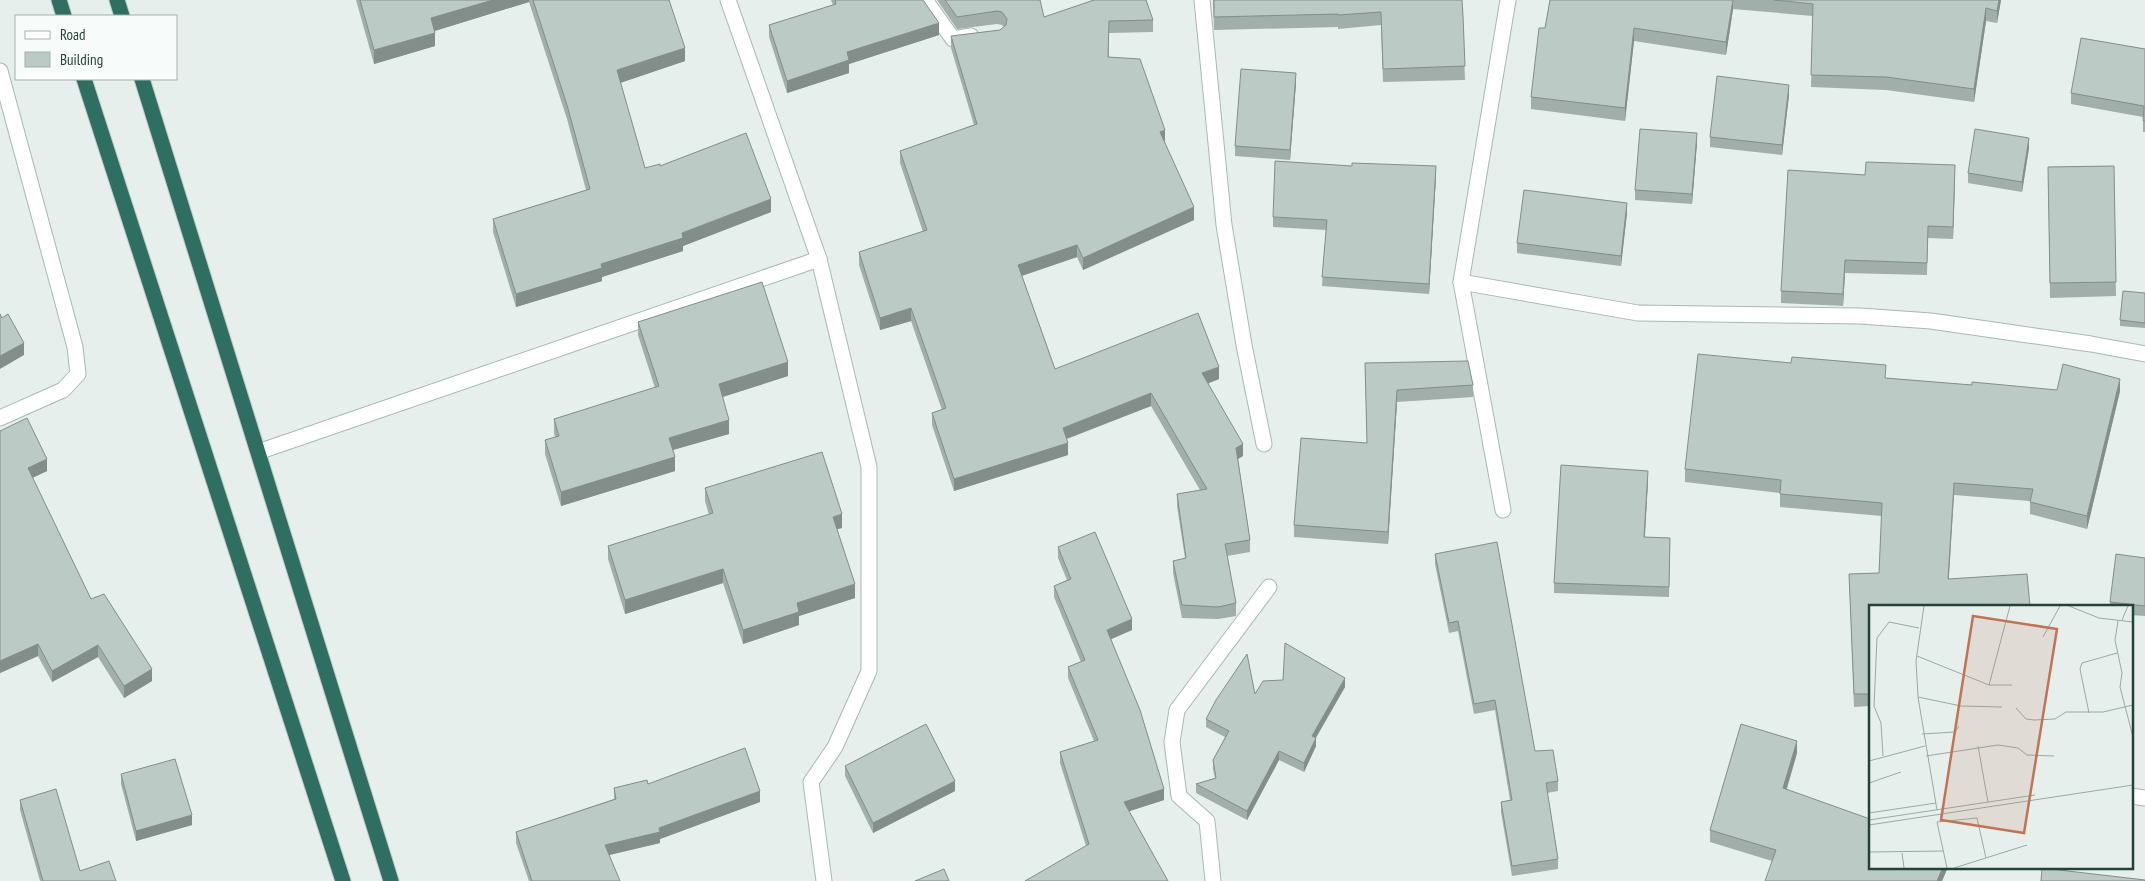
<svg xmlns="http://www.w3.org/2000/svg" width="2145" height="881" font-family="'PT Sans Narrow',sans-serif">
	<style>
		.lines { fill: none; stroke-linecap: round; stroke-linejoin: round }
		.minor-casing { stroke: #a8b8b2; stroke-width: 17 }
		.highway-casing { stroke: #c2cac8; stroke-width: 17 }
		.minor { stroke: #fff; stroke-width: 15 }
		.highway { stroke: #2f6f62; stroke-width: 15 }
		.wall { fill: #a1aea9 }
		.shaded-wall { fill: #838d89 }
		.building { fill: #bbcac4; stroke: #838d89 }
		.inset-road { fill: none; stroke: #98aaa4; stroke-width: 1 }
		.view { fill: #c07456; fill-opacity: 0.15; stroke: #c07456; stroke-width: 2.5 }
		.inset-edge { fill: none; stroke: #24423a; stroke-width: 2.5 }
	</style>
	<rect width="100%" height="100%" fill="#e6efeb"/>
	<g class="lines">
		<defs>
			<g id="minor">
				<polyline points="728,0 819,259 869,467 869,671 835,747 811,782 824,881"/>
				<polyline points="925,0 953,39 971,36"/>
				<polyline points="1202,0 1224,225 1244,345 1264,444"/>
				<polyline points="0,71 75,347 78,374 63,390 0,418"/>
				<polyline points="1461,282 1638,313 1860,316 1931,321 2091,344 2145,354"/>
				<polyline points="258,452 819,259"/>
				<polyline points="1503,510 1461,282 1508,0"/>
				<polyline points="2131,796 2145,798"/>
				<polyline points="1213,881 1207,821 1179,796 1172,742 1177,710 1269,587"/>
			</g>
			<g id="highway">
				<polyline points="59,0 64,16"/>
				<polyline points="117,0 122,16"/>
				<polyline points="84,79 343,881"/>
				<polyline points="142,79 391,881"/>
			</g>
		</defs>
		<use href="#minor" class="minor-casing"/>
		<use href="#highway" class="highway-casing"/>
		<use href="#minor" class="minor"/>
		<use href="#highway" class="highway"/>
	</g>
	<g class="wall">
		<polygon points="356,0 669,0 685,61 620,83 645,168 660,166 771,212 683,246 683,251 602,277 602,281 516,307 493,232 493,219 586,190 567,119 529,2 435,31 435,46 374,64"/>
		<polygon points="831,0 923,0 939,35 849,64 849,73 787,93 769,37 769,25 833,5"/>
		<polygon points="937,0 1040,0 1044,17 1153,20 1153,32 1109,33 1109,57 1165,143 1194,220 1083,270 1077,257 1022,276 1055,369 1219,379 1208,383 1243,456 1238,459 1250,540 1250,552 1227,556 1236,603 1236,616 1218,619 1182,618 1173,573 1173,561 1185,558 1177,506 1177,494 1200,490 1151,406 1067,439 1068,455 954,491 932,425 932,413 942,410 911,321 880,330 859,265 859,252 923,232 900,163 900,151 974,125 951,48 951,36 1000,30 1004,27 1002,25 997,24 957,29"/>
		<polygon points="1213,0 1462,0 1465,80 1383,82 1381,25 1338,29 1338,27 1214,30"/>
		<polygon points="1550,0 2001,0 1997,23 1986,21 1974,102 1886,90 1811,87 1813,16 1733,9 1726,55 1634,41 1625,121 1531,109 1531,97 1545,28"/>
		<polygon points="2145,49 2145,132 2143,132 2143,117 2071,104 2071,93"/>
		<polygon points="1296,83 1290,160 1235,156 1235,146"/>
		<polygon points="1789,95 1782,155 1710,147 1710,137"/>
		<polygon points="1697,143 1692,204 1635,200 1635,190"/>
		<polygon points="2029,148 2022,192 1968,183 1968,173"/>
		<polygon points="2114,166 2116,296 2050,298 2048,167"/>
		<polygon points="1865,175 1955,177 1953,239 1928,238 1927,275 1845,273 1843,306 1781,303 1781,291"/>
		<polygon points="1436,176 1429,294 1322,286 1326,230 1273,227 1273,217"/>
		<polygon points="1627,213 1621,266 1517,253 1517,243"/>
		<polygon points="2145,293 2145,328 2120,326 2120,320"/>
		<polygon points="638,322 788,376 723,397 729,434 673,450 675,471 561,506 545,454 545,440 555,437 554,433 554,419 655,388 638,335"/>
		<polygon points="1365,363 1473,385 1473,397 1397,402 1388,544 1294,537 1294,525 1367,443"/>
		<polygon points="1886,378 1972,385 2057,390 2120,391 2087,529 2030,514 2030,501 1954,495 1870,606 1870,706 1854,707 1849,574 1879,573 1882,516 1780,507 1780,493 1685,482 1685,469"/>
		<polygon points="0,431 47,471 32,478 91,599 152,681 124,698 98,657 52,682 38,656 0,673"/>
		<polygon points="1648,481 1645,537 1670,538 1669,597 1554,593 1554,583"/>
		<polygon points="705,488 842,528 837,529 855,598 799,616 799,625 743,644 723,583 625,614 608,559 608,546 709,515 705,501"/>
		<polygon points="1058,547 1132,630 1111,639 1164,800 1129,811 1168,881 1086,846 1060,763 1060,752 1094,741 1068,678 1068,667 1081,662 1054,597 1054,586 1067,580 1058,558"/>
		<polygon points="1435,554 1535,751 1558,781 1558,791 1547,793 1558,859 1558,869 1512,876 1501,812 1501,802 1510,800 1495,710 1474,714 1458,631 1449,633 1435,564"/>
		<polygon points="2145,558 2145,616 2131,615 2131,606 2110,606 2110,602"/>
		<polygon points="1345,687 1316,738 1316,746 1304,772 1279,760 1247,820 1196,793 1196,784 1215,778 1213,769 1213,760 1225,737 1206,727 1206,719 1255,694"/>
		<polygon points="1797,753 1787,789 1870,867 1948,867 1942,881 1772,861 1710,842 1710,830"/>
		<polygon points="845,766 955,791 873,833 845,776"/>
		<polygon points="121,774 192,825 136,841 121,784"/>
		<polygon points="648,784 760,802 660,839 660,843 609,855 620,881 529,881 516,843 516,832 614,799 614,788"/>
		<polygon points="20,800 80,871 116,881 40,881 20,810"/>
	</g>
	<g class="shaded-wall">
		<polygon points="493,0 529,0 529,2 431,32 431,18"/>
		<polygon points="1733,0 1733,9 1726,55 1726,42"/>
		<polygon points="1999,0 2001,0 1997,23 1997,11"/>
		<polygon points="1986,8 1986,21 1974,102 1974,89"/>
		<polygon points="939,23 939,35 849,64 849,73 787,93 787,81 847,52"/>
		<polygon points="1634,28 1634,41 1625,121 1625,108"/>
		<polygon points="435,33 435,46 374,64 374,50"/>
		<polygon points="685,48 685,61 617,84 617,70"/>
		<polygon points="1296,73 1296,83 1290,160 1290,150"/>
		<polygon points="1789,85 1789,95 1782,155 1782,145"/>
		<polygon points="1165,130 1165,143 1160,145 1160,132"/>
		<polygon points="1697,133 1697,143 1692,204 1692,194"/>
		<polygon points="2029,138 2029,148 2022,192 2022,182"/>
		<polygon points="1955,165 1955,177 1953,239 1953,227"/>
		<polygon points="1436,166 1436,176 1429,294 1429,284"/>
		<polygon points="771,199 771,212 683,246 683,251 602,277 602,281 516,307 516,294 601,264"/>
		<polygon points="1627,203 1627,213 1621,266 1621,256"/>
		<polygon points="1194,207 1194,220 1083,270 1083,258"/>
		<polygon points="1077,245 1077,257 1018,277 1018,265"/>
		<polygon points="1845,260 1845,273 1843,306 1843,294"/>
		<polygon points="911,308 911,321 880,330 880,318"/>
		<polygon points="24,343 24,355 0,369 0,356"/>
		<polygon points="788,362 788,376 719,398 719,384"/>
		<polygon points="1219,367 1219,379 1202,386 1202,373"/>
		<polygon points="2120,379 2120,391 2087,529 2087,516"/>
		<polygon points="1397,390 1397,402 1388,544 1388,532"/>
		<polygon points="1151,393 1151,406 1063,440 1063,428"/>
		<polygon points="729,420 729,434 669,451 669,438"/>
		<polygon points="1068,443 1068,455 954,491 954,479"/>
		<polygon points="1243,444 1243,456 1236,460 1236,448"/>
		<polygon points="675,457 675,471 561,506 561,492"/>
		<polygon points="47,459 47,471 28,480 28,468"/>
		<polygon points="1648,471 1648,481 1644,547 1644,537"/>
		<polygon points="1954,483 1954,495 1948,592 1948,579"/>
		<polygon points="842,514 842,528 833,530 833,517"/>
		<polygon points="723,569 723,583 625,614 625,600"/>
		<polygon points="855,584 855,598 799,616 799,625 743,644 743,630 797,603"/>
		<polygon points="1132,619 1132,630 1107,641 1107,630"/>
		<polygon points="38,644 38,656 0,673 0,661"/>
		<polygon points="98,645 98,657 52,682 52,671"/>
		<polygon points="152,669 152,681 124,698 124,686"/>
		<polygon points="1345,678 1345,687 1312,744 1312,736"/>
		<polygon points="1316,738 1316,746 1304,772 1304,763"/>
		<polygon points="1797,741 1797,753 1783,800 1783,788"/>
		<polygon points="1279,751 1279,760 1247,820 1247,811"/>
		<polygon points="955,781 955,791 873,833 873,823"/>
		<polygon points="1164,789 1164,800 1124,813 1124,802"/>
		<polygon points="760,791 760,802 660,839 660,843 605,856 605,845 659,828"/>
		<polygon points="192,815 192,825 136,841 136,831"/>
		<polygon points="1943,867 1948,867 1942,881 1937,881"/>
	</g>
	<g class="building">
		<polygon points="360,0 493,0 431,18 435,33 374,50"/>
		<polygon points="533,0 669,0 685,48 617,70 645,168 660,164 660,166 746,133 771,199 682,233 683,238 601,264 602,268 516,294 493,219 590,189 567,105"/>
		<polygon points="835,0 923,0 939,23 847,52 849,60 787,81 769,25 836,4"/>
		<polygon points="945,0 1040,0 1044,17 1094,0 1146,0 1153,20 1109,21 1108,57 1140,59 1165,130 1160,132 1194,207 1083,258 1077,245 1018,265 1055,369 1198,313 1219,367 1202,373 1243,444 1236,448 1250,540 1225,544 1236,603 1218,607 1182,605 1173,561 1186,558 1177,494 1207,489 1151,393 1063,428 1068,443 954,479 932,413 946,408 911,308 880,318 859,252 927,230 900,151 977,124 951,36 1000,30 1006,25 1007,19 1002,12 997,11 957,17"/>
		<polygon points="1214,0 1462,0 1463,16 1465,66 1383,69 1381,12 1338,15 1338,14 1214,17"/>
		<polygon points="1550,0 1733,0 1726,42 1634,28 1625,108 1531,97 1539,28 1545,28"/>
		<polygon points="1774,0 1999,0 1997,11 1986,8 1974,89 1886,77 1811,75 1813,4"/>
		<polygon points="2081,38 2145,49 2145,121 2143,121 2144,106 2071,93"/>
		<polygon points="1241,69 1296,73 1290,150 1235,146"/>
		<polygon points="1717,76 1789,85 1782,145 1710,137"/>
		<polygon points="1640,129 1697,133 1692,194 1635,190"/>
		<polygon points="1975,129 2029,138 2022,182 1968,173"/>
		<polygon points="1275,161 1352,166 1352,163 1436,166 1429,284 1322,277 1327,220 1273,217"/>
		<polygon points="1866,162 1955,165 1953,227 1928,226 1927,263 1845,260 1843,294 1781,291 1788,170 1865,175"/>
		<polygon points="2114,166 2116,282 2050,283 2048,167"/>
		<polygon points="1524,190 1627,203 1621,256 1517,243"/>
		<polygon points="762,282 788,362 719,384 729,420 669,438 675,457 561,492 545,440 559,436 554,419 659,386 638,322"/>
		<polygon points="2123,291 2145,293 2145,323 2120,320"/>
		<polygon points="0,314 2,318 8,314 24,343 0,356"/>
		<polygon points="1698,354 1791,363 1792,357 1886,365 1885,378 1972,385 1972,382 2057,390 2063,364 2120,379 2087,516 2030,502 2033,489 1954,483 1948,579 2027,574 2030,606 1870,606 1870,694 1854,694 1849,574 1879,573 1882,503 1780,494 1781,480 1685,469"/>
		<polygon points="1468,361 1473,385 1397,390 1388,532 1294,525 1301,438 1367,443 1365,363"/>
		<polygon points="27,418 47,459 28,468 91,599 104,594 152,669 124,686 98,645 52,671 38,644 0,661 0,431"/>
		<polygon points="822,452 842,514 833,517 855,584 797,603 799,612 743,630 723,569 625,600 608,546 713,513 705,488"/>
		<polygon points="1561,465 1648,471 1644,537 1670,538 1669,587 1554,583"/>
		<polygon points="1095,532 1132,619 1107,630 1140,710 1164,789 1124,802 1168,881 1025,881 1089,844 1060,752 1098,740 1068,667 1085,660 1054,586 1071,579 1058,547"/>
		<polygon points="1497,542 1535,751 1553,750 1558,781 1546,783 1558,859 1512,866 1501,802 1512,800 1495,700 1474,704 1458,621 1449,623 1435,554"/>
		<polygon points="2116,554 2145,558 2145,606 2110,602"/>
		<polygon points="1285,643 1345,678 1312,736 1316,738 1304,763 1279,751 1247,811 1196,784 1216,778 1213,760 1229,731 1206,719 1216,700 1247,654 1255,694 1263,681 1283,680"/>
		<polygon points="926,724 955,781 873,823 845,766"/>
		<polygon points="1741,724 1797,741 1783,788 1870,819 1870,867 1943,867 1937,881 1765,881 1776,850 1710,830"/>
		<polygon points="745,748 760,791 659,828 660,832 605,845 620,881 532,881 516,832 616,799 614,788 647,780 648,784"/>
		<polygon points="175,759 192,815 136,831 121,774"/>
		<polygon points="56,789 80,871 109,861 116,881 43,881 20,800"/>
		<polygon points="2042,868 2145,880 2145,881 2041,881"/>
		<polygon points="944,869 949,881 915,881"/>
	</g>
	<g transform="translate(1869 605)">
		<rect width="264" height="264" fill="#e6efeb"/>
		<path class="inset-road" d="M55 1 47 56 49 92 68 205M200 1 230 13 264 17M253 15 259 1M249 16 246 35 253 68 251 82 264 132M174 32 191 1M48 51 120 80H143M120 80 141 1M49 92 92 101 133 102M147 103 157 114 165 115 186 114 197 107H234L264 100M220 108 211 64 213 58 248 48M53 129 86 127 90 121M109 141 119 197M14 151 12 118 5 101 8 33 20 17 50 23M57 151 129 140 149 143 158 150 185 151M0 156 56 141M0 178 32 167M0 208 67 198M0 215 166 190M68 217 108 213 117 253M68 217 78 263M0 220 264 180M0 247 74 246M33 248 35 263M85 263 158 240"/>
		<path class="view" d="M104 11 188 24 155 228 72 215Z"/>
		<rect width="264" height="264" class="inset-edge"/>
	</g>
	<rect x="15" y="15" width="162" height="65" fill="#f7fbf9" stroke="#a3b1ad"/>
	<rect x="25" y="31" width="25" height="8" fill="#ffffff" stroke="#a3b1ad"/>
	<text x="60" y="40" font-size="15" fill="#24423a">Road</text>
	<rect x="25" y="52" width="25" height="15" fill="#bbcac4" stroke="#a3b1ad"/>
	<text x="60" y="65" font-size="15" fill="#24423a">Building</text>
</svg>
